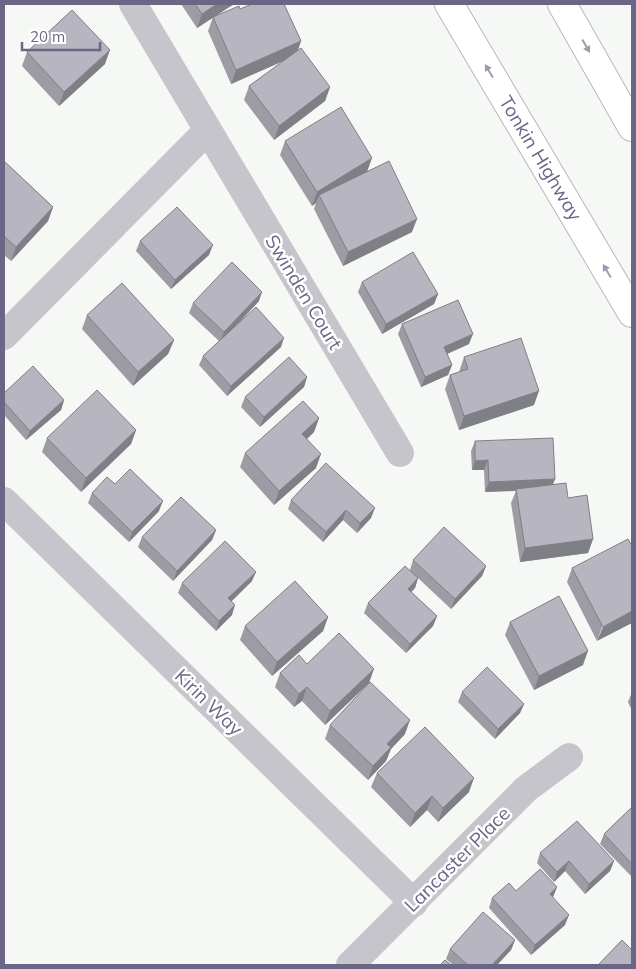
<svg xmlns="http://www.w3.org/2000/svg" width="636" height="969" font-family="Mulish,sans-serif">
	<style>
		.lines { fill: none; stroke-linecap: round; stroke-linejoin: round }
		.highway-casing { stroke: #b9b8be; stroke-width: 30 }
		.minor { stroke: #c6c5cc; stroke-width: 28 }
		.highway { stroke: #fff; stroke-width: 28 }
		.wall { fill: #9d9ca5 }
		.shaded-wall { fill: #7f7f86 }
		.building { fill: #b6b5c0; stroke: #7f7f86 }
		.oneway { fill: #9f9cb0 }
		.labels { text-anchor: middle; stroke-width: 5; stroke-linejoin: round; paint-order: stroke }
		.street-label { font-size: 19px; fill: #6b6686; stroke: #fff }
	</style>
	<rect width="100%" height="100%" fill="#f6f8f5"/>
	<g class="lines">
		<defs>
			<g id="highway">
				<polyline points="449,4 632,313"/>
				<polyline points="562,4 632,127"/>
			</g>
		</defs>
		<use href="#highway" class="highway-casing"/>
		<g class="minor">
			<polyline points="133,4 400,453"/>
			<polyline points="4,336 207,131"/>
			<polyline points="4,501 414,903"/>
			<polyline points="350,965 526,789 569,757"/>
		</g>
		<use href="#highway" class="highway"/>
	</g>
	<g class="wall">
		<polygon points="181,4 234,4 197,28"/>
		<polygon points="213,17 301,41 298,50 330,87 325,101 274,140 244,100 249,86 284,61 231,84 208,31"/>
		<polygon points="27,52 105,64 59,106 22,66"/>
		<polygon points="285,141 368,171 412,232 343,266 314,209 316,203 312,206 280,155"/>
		<polygon points="4,161 53,207 48,221 11,261 4,255"/>
		<polygon points="140,241 209,255 171,289 136,251"/>
		<polygon points="362,282 438,294 434,304 382,334 358,292"/>
		<polygon points="259,301 234,328 281,347 227,396 199,365 203,356 219,341 189,313 193,303"/>
		<polygon points="87,315 174,340 168,354 133,386 82,329"/>
		<polygon points="402,324 469,344 447,354 452,365 448,375 421,387 398,334"/>
		<polygon points="464,357 534,405 459,430 445,389 450,375 459,372"/>
		<polygon points="307,377 304,387 260,427 241,407 245,397"/>
		<polygon points="4,393 64,400 61,410 26,440 4,415"/>
		<polygon points="319,418 314,432 307,439 316,468 274,505 240,467 245,453"/>
		<polygon points="136,430 131,444 81,492 42,452 47,438"/>
		<polygon points="475,441 555,479 553,484 568,498 593,539 588,553 520,562 511,503 516,491 485,492 484,470 472,470 471,451"/>
		<polygon points="326,463 371,518 357,533 343,520 323,542 288,509 291,500"/>
		<polygon points="115,484 159,511 129,542 88,503 92,493"/>
		<polygon points="216,530 212,540 173,581 138,547 142,537"/>
		<polygon points="632,546 597,641 567,582 572,568"/>
		<polygon points="413,560 486,566 482,576 451,609 418,578 415,588 411,592 437,616 433,626 406,653 364,613 368,603 410,570"/>
		<polygon points="252,581 231,601 232,615 216,631 178,593 182,583"/>
		<polygon points="328,617 323,631 272,676 240,640 245,626"/>
		<polygon points="510,622 583,665 534,690 505,635"/>
		<polygon points="307,664 369,683 325,725 302,701 294,707 275,687 280,673"/>
		<polygon points="462,692 524,704 520,713 495,739 458,702"/>
		<polygon points="632,692 632,711 628,702"/>
		<polygon points="330,725 405,734 391,749 386,761 368,780 325,739"/>
		<polygon points="377,773 469,792 438,822 427,810 410,827 371,787"/>
		<polygon points="632,807 632,877 600,844 604,834"/>
		<polygon points="540,853 614,861 610,871 585,894 565,871 554,882 537,863"/>
		<polygon points="557,887 553,897 565,925 531,955 489,908 492,898 516,891"/>
		<polygon points="515,940 511,950 497,965 453,965 446,959 450,949"/>
	</g>
	<g class="shaded-wall">
		<polygon points="217,4 234,4 197,28 202,14"/>
		<polygon points="301,41 296,55 231,84 236,70"/>
		<polygon points="110,50 105,64 59,106 64,92"/>
		<polygon points="330,87 325,101 274,140 279,126"/>
		<polygon points="372,158 367,172 319,195 316,203 312,206 317,192"/>
		<polygon points="53,207 48,221 11,261 16,247"/>
		<polygon points="417,219 412,232 343,266 348,252"/>
		<polygon points="213,245 209,255 171,289 175,280"/>
		<polygon points="262,292 259,301 220,342 224,332"/>
		<polygon points="438,294 434,304 382,334 386,324"/>
		<polygon points="473,334 469,344 440,357 444,347"/>
		<polygon points="284,338 281,347 227,396 231,386"/>
		<polygon points="174,340 168,354 133,386 138,372"/>
		<polygon points="452,365 448,375 421,387 425,377"/>
		<polygon points="307,377 304,387 260,427 264,417"/>
		<polygon points="539,391 534,405 459,430 464,416"/>
		<polygon points="64,400 61,410 26,440 30,431"/>
		<polygon points="319,418 314,432 297,448 302,434"/>
		<polygon points="136,430 131,444 81,492 86,478"/>
		<polygon points="321,454 316,468 274,505 279,491"/>
		<polygon points="488,460 484,470 472,470 475,461"/>
		<polygon points="555,479 551,489 485,492 489,482"/>
		<polygon points="163,501 159,511 129,542 132,532"/>
		<polygon points="375,508 371,518 357,533 360,523"/>
		<polygon points="346,510 343,520 323,542 326,532"/>
		<polygon points="216,530 212,540 173,581 177,571"/>
		<polygon points="593,539 588,553 520,562 525,548"/>
		<polygon points="486,566 482,576 451,609 455,599"/>
		<polygon points="256,572 252,581 225,608 228,598"/>
		<polygon points="418,578 415,588 405,599 408,589"/>
		<polygon points="235,605 232,615 216,631 219,621"/>
		<polygon points="632,611 632,623 597,641 603,627"/>
		<polygon points="437,616 433,626 406,653 410,644"/>
		<polygon points="328,617 323,631 272,676 277,662"/>
		<polygon points="588,651 583,665 534,690 539,676"/>
		<polygon points="374,669 369,683 325,725 330,711"/>
		<polygon points="307,687 302,701 294,707 299,694"/>
		<polygon points="524,704 520,713 495,739 498,729"/>
		<polygon points="410,720 405,734 391,749 386,761 368,780 373,766 387,744"/>
		<polygon points="474,778 469,792 438,822 443,808"/>
		<polygon points="432,796 427,810 410,827 415,813"/>
		<polygon points="569,861 565,871 554,882 557,872"/>
		<polygon points="614,861 610,871 585,894 589,884"/>
		<polygon points="557,887 553,897 546,904 550,894"/>
		<polygon points="569,915 565,925 531,955 535,945"/>
		<polygon points="515,940 511,950 497,965 492,965"/>
	</g>
	<g class="building">
		<polygon points="195,4 217,4 202,14"/>
		<polygon points="252,4 284,4 301,41 236,70 213,17 239,6 240,9"/>
		<polygon points="72,10 110,50 64,92 27,52"/>
		<polygon points="301,48 330,87 279,126 249,86"/>
		<polygon points="341,107 372,158 317,192 285,141"/>
		<polygon points="4,161 53,207 16,247 4,236"/>
		<polygon points="389,161 417,219 348,252 319,195"/>
		<polygon points="177,207 213,245 175,280 140,241"/>
		<polygon points="413,252 438,294 386,324 362,282"/>
		<polygon points="232,262 262,292 224,332 193,303"/>
		<polygon points="122,283 174,340 138,372 87,315"/>
		<polygon points="458,300 473,334 444,347 452,365 425,377 402,324"/>
		<polygon points="256,307 284,338 231,386 203,356"/>
		<polygon points="521,338 539,391 464,416 450,375 468,369 464,357"/>
		<polygon points="289,357 307,377 264,417 245,397"/>
		<polygon points="33,366 64,400 30,431 4,402 4,393"/>
		<polygon points="97,390 136,430 86,478 47,438"/>
		<polygon points="303,401 319,418 302,434 321,454 279,491 245,453"/>
		<polygon points="553,438 555,479 489,482 488,460 475,461 475,441"/>
		<polygon points="326,463 375,508 360,523 346,510 326,532 291,500"/>
		<polygon points="130,469 163,501 132,532 92,493 107,477 115,484"/>
		<polygon points="566,483 568,498 587,495 593,539 525,548 516,489"/>
		<polygon points="181,497 216,530 177,571 142,537"/>
		<polygon points="444,527 486,566 455,599 413,560"/>
		<polygon points="628,539 632,546 632,611 603,627 572,568"/>
		<polygon points="225,541 256,572 228,598 235,605 219,621 182,583"/>
		<polygon points="405,566 418,578 408,589 437,616 410,644 368,603"/>
		<polygon points="295,581 328,617 277,662 245,626"/>
		<polygon points="559,596 588,651 539,676 510,622"/>
		<polygon points="339,633 374,669 330,711 307,687 299,694 280,673 299,655 307,664"/>
		<polygon points="487,667 524,704 498,729 462,692"/>
		<polygon points="370,682 410,720 387,744 391,747 373,766 330,725"/>
		<polygon points="425,727 474,778 443,808 432,796 415,813 377,773"/>
		<polygon points="632,807 632,864 604,834"/>
		<polygon points="577,821 614,861 589,884 569,861 557,872 540,853"/>
		<polygon points="540,869 557,887 550,894 569,915 535,945 492,898 509,883 516,891"/>
		<polygon points="483,912 515,940 492,965 468,965 450,949"/>
		<polygon points="622,940 632,950 632,965 598,965"/>
		<polygon points="445,960 451,965 440,965"/>
	</g>
	<defs><path id="oneway-solid" d="M-6-.8H1V-3.2L6.5 0L1 3.2V.8H-6Z" transform="scale(1.25)"/></defs>
	<g class="oneway">
		<use href="#oneway-solid" transform="translate(586 46) rotate(60)"/>
		<use href="#oneway-solid" transform="translate(489 71) rotate(-121)"/>
		<use href="#oneway-solid" transform="translate(607 271) rotate(-121)"/>
	</g>
	<g class="labels">
		<g class="street-label">
			<text transform="translate(541 158) rotate(59)" y="7">Tonkin Highway</text>
			<text transform="translate(304 292) rotate(59)" y="7">Swinden Court</text>
			<text transform="translate(209 702) rotate(44)" y="7">Kirin Way</text>
			<text transform="translate(457 859) rotate(-45)" y="7">Lancaster Place</text>
		</g>
	</g>
	<rect width="636" height="969" fill="none" stroke="#6b6686" stroke-width="10"/>
	<path d="M22 42v8h78v-8" fill="none" stroke="#6b6686" stroke-width="2.5"/>
	<text x="30" y="42" font-size="15" fill="#6b6686" stroke="#ffffff" stroke-width="4" paint-order="stroke">20 m</text>
</svg>
